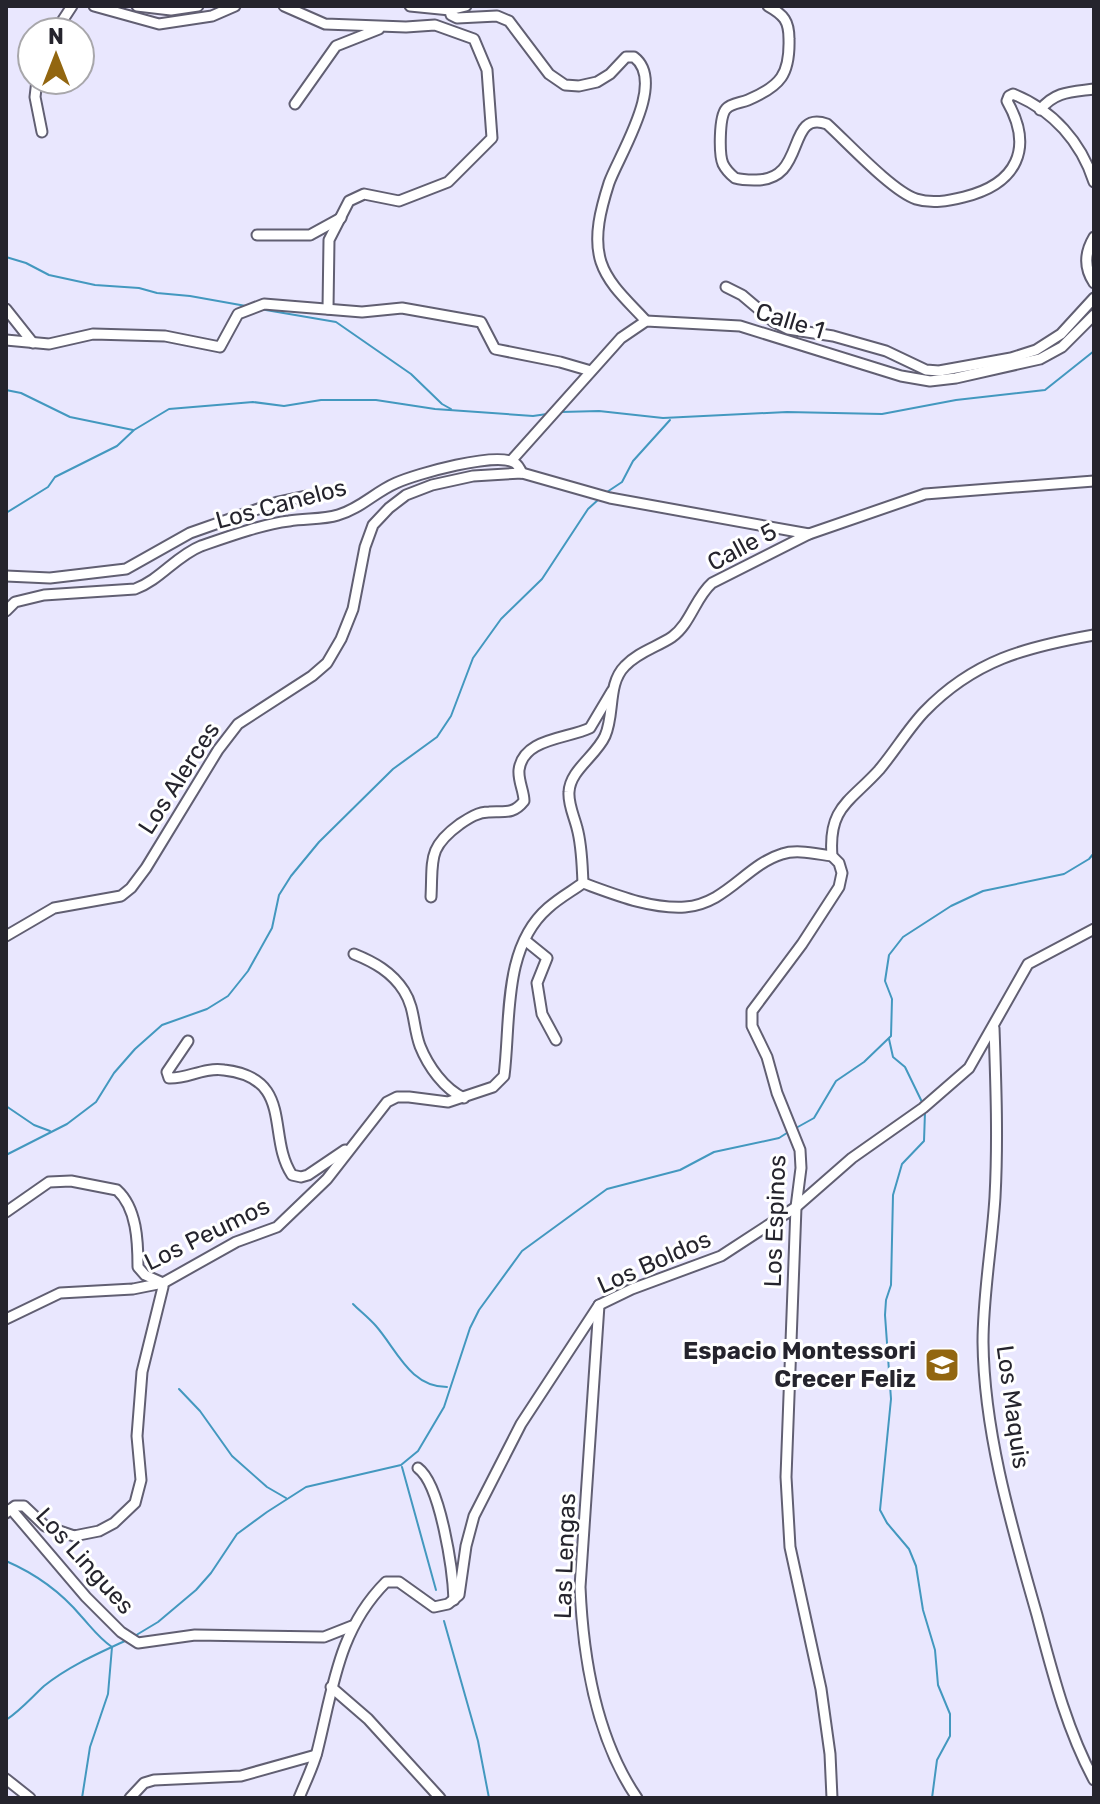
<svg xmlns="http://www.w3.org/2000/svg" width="1100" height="1804" font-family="Rubik,sans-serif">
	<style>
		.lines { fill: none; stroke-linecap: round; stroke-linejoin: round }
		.stream { stroke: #4398bf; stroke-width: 2 }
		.minor-casing { stroke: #615f72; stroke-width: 13 }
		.minor { stroke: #fff; stroke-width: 9 }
		.labels { text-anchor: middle; stroke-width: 6; stroke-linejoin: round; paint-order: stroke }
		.street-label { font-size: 24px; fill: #25242d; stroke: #fff }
		.poi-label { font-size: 24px; font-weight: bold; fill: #25242d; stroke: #fff; text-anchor: end }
	</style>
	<rect width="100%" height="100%" fill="#e9e7fe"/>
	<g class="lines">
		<g class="stream">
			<polyline points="6,257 26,263 49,275 95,285 139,288 157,293 190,296 246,306"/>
			<polyline points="260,309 336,322 411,374 442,404 451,409"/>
			<polyline points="6,390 21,393 70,417 133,430"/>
			<polyline points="561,412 599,411 663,418 787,412 882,414 956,400 1045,390 1094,351"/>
			<polyline points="607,492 622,482 633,461 670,420"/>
			<polyline points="6,513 48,487 55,477 117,446 134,430 169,409 253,402 284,406 321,400 376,400 435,409 533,416 547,414"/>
			<polyline points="889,1039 893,1057 905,1067 922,1102"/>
			<polyline points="6,1106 34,1125 50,1131"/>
			<polyline points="925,1112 924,1141 902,1164 893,1195 891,1285 886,1300 885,1315 891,1399 880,1510 887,1523 909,1549 916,1566 923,1610 935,1650 938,1685 950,1714 950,1736 937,1760 932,1798"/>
			<polyline points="796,1128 814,1118 836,1081 864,1062 891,1036 892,999 885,981 889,955 903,937 951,906 983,891 1064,874 1089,859 1094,853"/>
			<polyline points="6,1155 67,1124 96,1102 114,1073 135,1049 162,1025 207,1009 228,996 248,971 272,928 279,895 291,876 319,842 393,769 437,737 451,716 473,658 501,619 542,579 588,509 599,499"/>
			<path d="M353 1304C360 1311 369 1318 376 1326 397 1350 410 1387 447 1387"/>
			<polyline points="179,1389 200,1411 232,1456 267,1487 286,1498"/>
			<polyline points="402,1467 436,1590"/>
			<path d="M6 1561C36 1574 60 1591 81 1616 92 1628 99 1638 112 1647L108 1694 90 1747 82 1798"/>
			<polyline points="444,1621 478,1741 489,1798"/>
			<polyline points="133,1637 158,1622 196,1590 211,1573 237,1534 267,1512 306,1487 401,1465 418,1451 444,1407 470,1328 479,1310 522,1251 607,1189 680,1170 714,1152 779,1138 790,1131"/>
			<path d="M6 1720C21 1710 31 1698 44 1686 69 1666 99 1653 127 1640"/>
		</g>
		<defs>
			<g id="minor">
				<polyline points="94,6 159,24 212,16 235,6"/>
				<polyline points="137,6 171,10 198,6"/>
				<polyline points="284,6 325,24 406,27 435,25 474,39 487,70 492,138 448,182 399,201 364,194 349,201 329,240 328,309"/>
				<polyline points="410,6 450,10 466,6"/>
				<path d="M768 6C784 15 789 21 789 39 790 74 781 86 748 100 741 103 731 103 726 109 719 117 719 155 723 164 726 170 730 174 735 178 742 180 747 180 754 180 808 182 785 109 827 124 848 143 892 191 916 199 932 204 948 201 964 197 1017 184 1034 148 1007 101L1009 96 1013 94C1053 110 1081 142 1094 182"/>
				<path d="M450 10 451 15 457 18 497 16 509 21 549 74 565 85 579 86 597 82 610 74 626 57H634C667 82 619 155 609 183 601 208 593 237 601 262 609 286 630 303 646 321"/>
				<polyline points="55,32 72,6"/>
				<polyline points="37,80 35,97 42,132"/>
				<polyline points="295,104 336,46 379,29"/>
				<path d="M1040 110C1055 91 1072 92 1094 89"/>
				<polyline points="257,235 310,235 341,218"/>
				<path d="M1094 237C1085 252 1084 268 1094 283"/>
				<polyline points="726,287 742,295 774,322 788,329 833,336 886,351 926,370 939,371 1011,358 1036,350 1061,334 1094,298"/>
				<polyline points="6,309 33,343"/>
				<polyline points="6,340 49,344 93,334 165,336 220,347 238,314 264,304 362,312 402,308 481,322 495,349 560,362 591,371"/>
				<polyline points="511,461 621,338 646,321 740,326 901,376 930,381 956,378 1040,359 1062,347 1094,315"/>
				<polyline points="6,576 50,578 126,569 190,533 278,502 306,496"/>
				<path d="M6 611 15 602 44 595 135 589C160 580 176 556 201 546 227 537 263 524 289 521 305 518 322 520 338 515 360 509 375 492 396 483 416 474 497 451 515 463 518 465 520 469 522 473"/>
				<path d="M583 883C582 864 582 846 577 828 574 816 568 804 569 792 570 770 596 756 605 736 615 714 607 684 625 666 638 652 657 647 672 637 691 623 695 598 712 583L809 534 925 494 1094 481"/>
				<path d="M583 883C616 895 650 909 685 907 726 904 746 865 782 854 797 849 816 854 832 856"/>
				<path d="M431 897C433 860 427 848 460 824 469 818 478 812 489 812 504 811 513 815 524 801 524 791 518 781 519 770 523 738 567 739 590 728L612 691"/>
				<polyline points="6,936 54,908 121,896 131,888 146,868 218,750 238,724 312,676 327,663 341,639 353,609 365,547 373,525 389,508 406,495 432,485 473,476 522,473 610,498 809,534"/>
				<polyline points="526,941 547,958 537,983 542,1014 556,1040"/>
				<path d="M354 954C374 962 392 972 404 991 415 1008 413 1027 420 1046 428 1066 444 1089 464 1098"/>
				<path d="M994 1028C996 1085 998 1141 995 1197 992 1246 983 1294 983 1342 984 1434 1012 1527 1037 1615 1052 1671 1066 1728 1094 1780"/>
				<path d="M188 1041 167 1072 169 1078C187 1079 204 1067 224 1070 295 1078 266 1136 292 1175L301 1177 308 1175 345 1150"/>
				<path d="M6 1212 49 1182 71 1181 117 1190C137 1208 138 1242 138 1267L145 1275 163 1283V1287L142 1372 137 1436 141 1480 135 1503 114 1523 99 1531 74 1536 45 1526 24 1506H15L6 1513"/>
				<path d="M599 1305 580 1587C583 1658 596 1738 637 1798"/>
				<path d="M6 1319 60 1293 133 1289 163 1283 236 1242 277 1227 327 1179 387 1102 397 1097H409L448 1102 493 1087 504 1076C511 1022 502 948 548 908 559 898 572 891 583 883"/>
				<path d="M418 1468C441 1485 453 1572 454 1600"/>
				<polyline points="11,1509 86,1597 121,1632 138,1643 195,1635 324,1637 352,1626"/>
				<polyline points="331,1687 368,1719 440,1798"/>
				<polyline points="6,1779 30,1798"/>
				<polyline points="130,1798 144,1783 154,1780 241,1776 316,1755"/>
				<path d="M299 1798C305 1783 313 1767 317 1752 333 1689 338 1630 386 1582H399L434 1607 448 1604 459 1595 466 1546 474 1516 521 1424 599 1305 632 1289 721 1256 796 1207 852 1158 923 1108 969 1068 1028 964 1094 929"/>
				<path d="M832 1798 830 1754 821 1689 790 1547 786 1477 796 1207 801 1168 800 1150 777 1093 767 1057 752 1026V1011L802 944 839 887 842 873 839 863 832 856C828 807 850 802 879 770 895 751 908 729 924 712 974 660 1026 647 1094 635"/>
			</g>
		</defs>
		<use href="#minor" class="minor-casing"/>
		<use href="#minor" class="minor"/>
	</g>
	<defs>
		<symbol id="school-square" viewBox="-11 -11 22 22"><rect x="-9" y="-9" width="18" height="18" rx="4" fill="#926610" stroke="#fff"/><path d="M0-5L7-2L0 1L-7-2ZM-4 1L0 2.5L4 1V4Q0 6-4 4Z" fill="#fff"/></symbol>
	</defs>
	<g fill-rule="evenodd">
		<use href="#school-square" x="922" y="1345" width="40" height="40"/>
	</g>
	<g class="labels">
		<g class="street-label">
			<text transform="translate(790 321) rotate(17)" y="8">Calle 1</text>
			<text transform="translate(281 504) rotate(-15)" y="8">Los Canelos</text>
			<text transform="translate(742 547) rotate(-28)" y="8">Calle 5</text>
			<text transform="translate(179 778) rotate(-57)" y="8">Los Alerces</text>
			<text transform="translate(775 1221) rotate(-88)" y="8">Los Espinos</text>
			<text transform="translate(207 1234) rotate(-26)" y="8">Los Peumos</text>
			<text transform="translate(654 1262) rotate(-24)" y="8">Los Boldos</text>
			<text transform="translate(1013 1407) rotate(82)" y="8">Los Maquis</text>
			<text transform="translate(565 1556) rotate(-88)" y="8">Las Lengas</text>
			<text transform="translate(85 1561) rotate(48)" y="8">Los Lingues</text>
		</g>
		<g class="poi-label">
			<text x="916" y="1359">Espacio Montessori<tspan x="916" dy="28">Crecer Feliz</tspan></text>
		</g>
	</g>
	<rect width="1100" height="1804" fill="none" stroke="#25242d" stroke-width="16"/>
	<g transform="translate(56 56)"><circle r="38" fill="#ffffff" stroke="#a8a7ab" stroke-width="2"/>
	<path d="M0-6L14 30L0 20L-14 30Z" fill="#926610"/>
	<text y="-12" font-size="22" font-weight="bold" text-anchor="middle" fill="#25242d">N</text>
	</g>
</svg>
